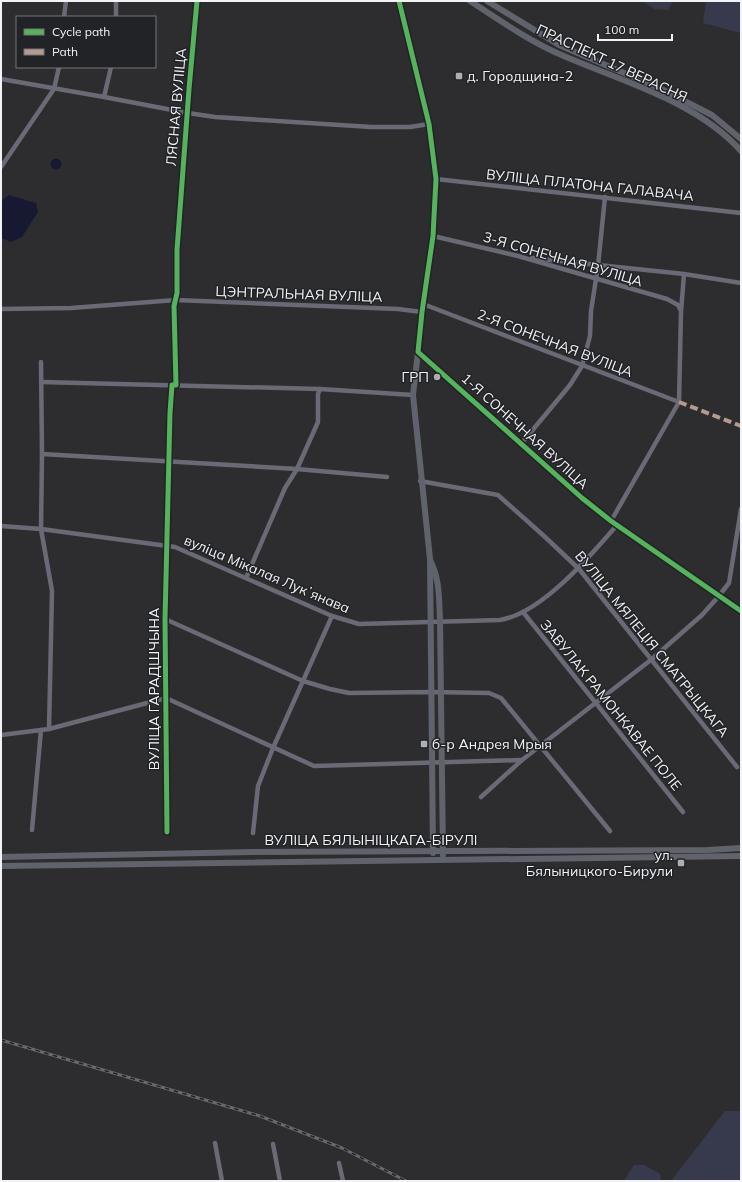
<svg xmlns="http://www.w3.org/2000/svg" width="742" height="1182" font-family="Mulish,sans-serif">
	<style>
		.green { fill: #373a4d }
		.water { fill: #171933 }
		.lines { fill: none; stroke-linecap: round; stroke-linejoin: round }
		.minor { stroke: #696a75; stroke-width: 4.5 }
		.major { stroke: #61636c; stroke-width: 6 }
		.rail-casing { stroke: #68696f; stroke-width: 3 }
		.rail { stroke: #222327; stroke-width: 1.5; stroke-dasharray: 4.5; stroke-linecap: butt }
		.quiet { stroke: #b69a8f; stroke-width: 4; stroke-dasharray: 8 4; stroke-linecap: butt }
		.cycleway-casing { stroke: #222327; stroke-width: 8 }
		.cycleway { stroke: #56b35d; stroke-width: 5 }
		.poi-dot { fill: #adaeb1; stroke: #222327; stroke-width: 1.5 }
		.labels { text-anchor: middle; stroke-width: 3; stroke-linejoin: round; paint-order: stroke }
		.street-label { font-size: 14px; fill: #f2f3f6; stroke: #222327 }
		.poi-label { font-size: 14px; fill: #f2f3f6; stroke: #222327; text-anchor: start }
	</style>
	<rect width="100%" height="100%" fill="#2d2d30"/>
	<g class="green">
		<polygon points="641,1 673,1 668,10 655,9"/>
		<polygon points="706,1 741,1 741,33 703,23"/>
		<polygon points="725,1111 741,1111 741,1181 671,1181"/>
		<polygon points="634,1165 644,1165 660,1174 661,1179 659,1181 624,1181"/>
	</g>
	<g class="water">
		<circle cx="56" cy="164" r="5.5"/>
		<polygon points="9,195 36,203 38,212 22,237 11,242 1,238 1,201"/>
	</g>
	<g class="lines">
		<g class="minor">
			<polyline points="116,1 116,17"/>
			<polyline points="399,1 429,124 436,179 433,236 422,312 418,352 582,498 611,521 741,611"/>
			<polyline points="64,17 66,1"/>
			<polyline points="1,79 104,97 188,113 215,117 371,127 410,127 429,124"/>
			<polyline points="104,97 111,67"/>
			<polyline points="1,167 54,89 59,67"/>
			<polyline points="436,179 741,213"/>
			<polyline points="433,236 518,256 667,299 678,305 680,309"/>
			<polyline points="532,258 684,274 741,283"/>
			<polyline points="423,304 679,402"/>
			<polyline points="1,309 71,308 176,300 398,309 422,312"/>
			<polyline points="41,362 42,454 41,529 52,591 49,729"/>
			<polyline points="41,382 320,389 413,395"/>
			<polyline points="521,444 570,385 582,366 590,336 591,311 598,266 605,197"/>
			<polyline points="42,454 297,469 387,477"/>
			<polyline points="420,481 498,495 544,536 579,569 737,767"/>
			<polyline points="611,521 679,402 681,312 684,274"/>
			<path d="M1 526 41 529 175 547 332 616 359 624 500 620C542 613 590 556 617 525"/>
			<polyline points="246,578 285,488 297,469 318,422 318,394 320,389"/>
			<polyline points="523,612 683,812"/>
			<polyline points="165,619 303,681 330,689 349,693 431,692 489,693 501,698 610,831"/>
			<polyline points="1,735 49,729 166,698 314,766 522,760"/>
			<polyline points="481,797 522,760 652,659 702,615 718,597 729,583 741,509"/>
			<polyline points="32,830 41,730"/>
			<polyline points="167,832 165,619 170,413 172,385 176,385 174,306 177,293 177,250 189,89 197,1"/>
			<polyline points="253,833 258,786 273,748 332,616"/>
			<polyline points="215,1143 222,1181"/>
			<polyline points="273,1144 280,1181"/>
			<polyline points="339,1163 343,1181"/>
		</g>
		<g class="major">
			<path d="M470 1C498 19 526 39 557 53 617 80 696 100 741 151"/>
			<polyline points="487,1 559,45 659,88 712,115 741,139"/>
			<polyline points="418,352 413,395 430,559 433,853"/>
			<path d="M430 560C440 579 439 600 440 620L443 855"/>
			<polyline points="1,857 253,852 708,850 741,848"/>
			<polyline points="1,866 741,856"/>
		</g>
		<defs>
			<polyline id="rail" points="1,1040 260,1116 342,1148 406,1181"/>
		</defs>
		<use href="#rail" class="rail-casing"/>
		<use href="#rail" class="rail"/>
		<polyline class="quiet" points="679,402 741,426"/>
		<defs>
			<g id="cycleway">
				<polyline points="399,1 429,124 436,179 433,236 422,312 418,352 582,498 611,521 741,611"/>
				<polyline points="167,832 165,619 170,413 172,385 176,385 174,306 177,293 177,250 189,89 197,1"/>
			</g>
		</defs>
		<use href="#cycleway" class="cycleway-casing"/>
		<use href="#cycleway" class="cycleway"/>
	</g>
	<g class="poi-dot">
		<rect x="455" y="72" width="8" height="8" rx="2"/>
		<circle cx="437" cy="377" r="4"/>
		<rect x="420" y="740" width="8" height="8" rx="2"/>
		<rect x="677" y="859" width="8" height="8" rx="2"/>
	</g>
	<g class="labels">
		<g class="street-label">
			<text transform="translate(612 63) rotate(25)" y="5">ПРАСПЕКТ 17 ВЕРАСНЯ</text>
			<text transform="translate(176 107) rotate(-85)" y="5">ЛЯСНАЯ ВУЛІЦА</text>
			<text transform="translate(590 185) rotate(6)" y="5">ВУЛІЦА ПЛАТОНА ГАЛАВАЧА</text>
			<text transform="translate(563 259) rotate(16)" y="5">3-Я СОНЕЧНАЯ ВУЛІЦА</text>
			<text transform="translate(299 294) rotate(2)" y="5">ЦЭНТРАЛЬНАЯ ВУЛІЦА</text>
			<text transform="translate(555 343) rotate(21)" y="5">2-Я СОНЕЧНАЯ ВУЛІЦА</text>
			<text transform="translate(525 431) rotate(42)" y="5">1-Я СОНЕЧНАЯ ВУЛІЦА</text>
			<text transform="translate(267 574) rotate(23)" y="5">вуліца Мікалая Лукʼянава</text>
			<text transform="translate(652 644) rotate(51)" y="5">ВУЛІЦА МЯЛЕЦІЯ СМАТРЫЦКАГА</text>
			<text transform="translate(154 689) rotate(-90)" y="5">ВУЛІЦА ГАРАДШЧЫНА</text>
			<text transform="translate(611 705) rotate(51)" y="5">ЗАВУЛАК РАМОНКАВАЕ ПОЛЕ</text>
			<text x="371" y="845">ВУЛІЦА БЯЛЫНІЦКАГА-БІРУЛІ</text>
		</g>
		<g class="poi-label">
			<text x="467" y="81">д. Городщина-2</text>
			<text x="429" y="382" text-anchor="end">ГРП</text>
			<text x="432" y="749">б-р Андрея Мрыя</text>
			<text x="673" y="860" text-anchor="end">ул.<tspan x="673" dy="16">Бялыницкого-Бирули</tspan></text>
		</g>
	</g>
	<rect width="742" height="1182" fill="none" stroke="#f2f3f6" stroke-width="4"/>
	<rect x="16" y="16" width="140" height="52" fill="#222327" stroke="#75767a"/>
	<rect x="24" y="29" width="20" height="6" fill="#56b35d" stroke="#75767a"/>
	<text x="52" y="36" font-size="12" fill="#f2f3f6">Cycle path</text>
	<rect x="24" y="49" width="20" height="6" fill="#b69a8f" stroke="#75767a"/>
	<text x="52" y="56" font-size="12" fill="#f2f3f6">Path</text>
	<path d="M598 34v6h74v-6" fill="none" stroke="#f2f3f6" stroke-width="2"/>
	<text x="604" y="34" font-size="12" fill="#f2f3f6" stroke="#222327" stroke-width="3" paint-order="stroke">100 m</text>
</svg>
